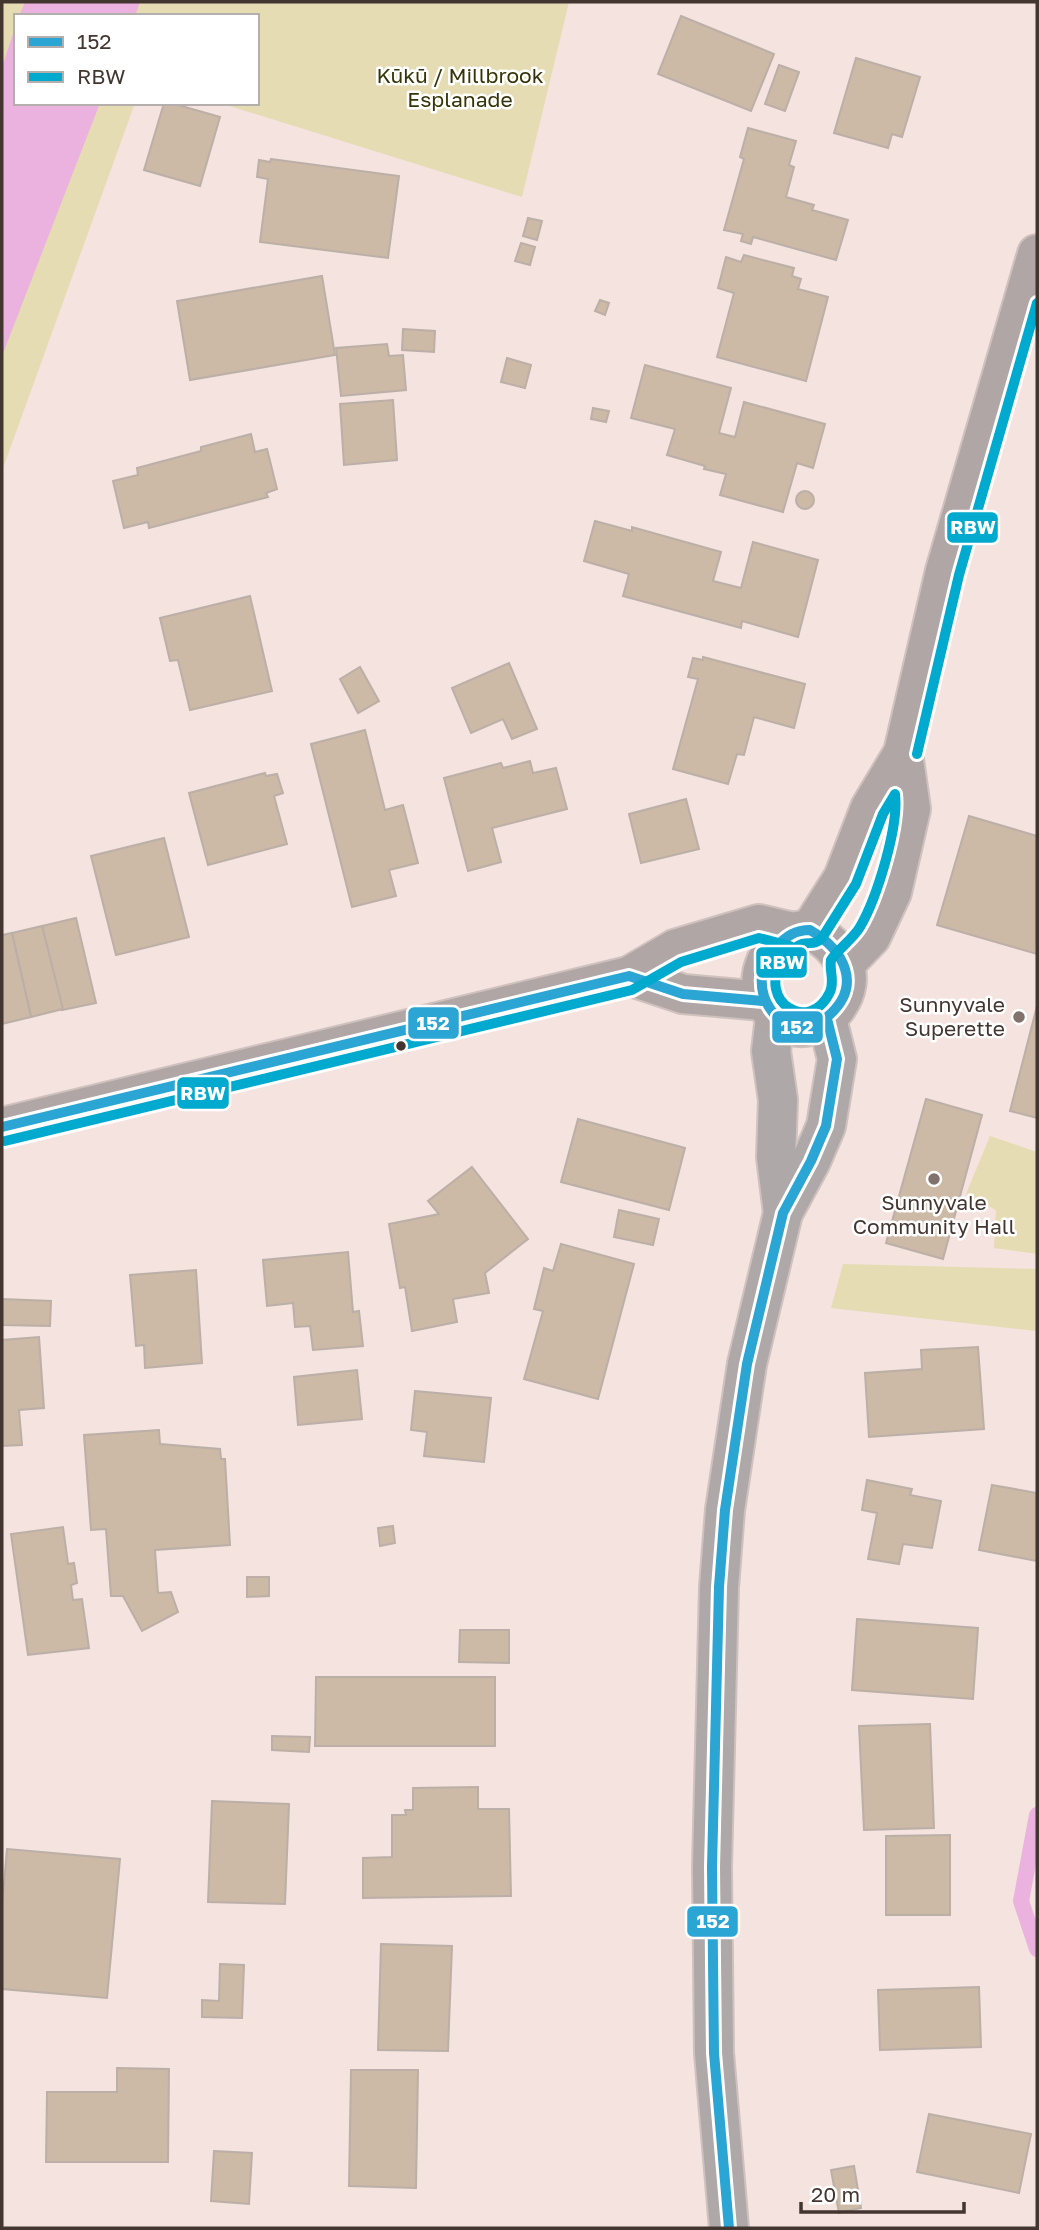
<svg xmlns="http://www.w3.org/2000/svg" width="1039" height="2230" font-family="'Golos Text',sans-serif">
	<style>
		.green { fill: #e5dcb4 }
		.water { fill: #ebb1df }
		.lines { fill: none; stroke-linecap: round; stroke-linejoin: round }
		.stream { stroke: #ebb1df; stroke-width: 16 }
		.building { fill: #ccb9a6; stroke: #bbafa8; stroke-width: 2 }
		.tertiary-casing { stroke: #cfc1bd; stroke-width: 42 }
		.secondary-casing { stroke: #cfc1bd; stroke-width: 42 }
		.tertiary { stroke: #aea8a8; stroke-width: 38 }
		.secondary { stroke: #b0a6a6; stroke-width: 38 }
		.bus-1-casing { stroke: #fff; stroke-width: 16 }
		.bus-2-casing { stroke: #fff; stroke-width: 16 }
		.bus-1 { stroke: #2ba5d3; stroke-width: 10 }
		.bus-2 { stroke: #00a9ce; stroke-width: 10 }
		.poi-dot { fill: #81726d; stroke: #fff; stroke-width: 2.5 }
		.bus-dot { fill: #433530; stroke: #fff; stroke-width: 2.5 }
		.labels { text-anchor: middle; stroke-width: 5; stroke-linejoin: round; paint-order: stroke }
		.park-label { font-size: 21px; fill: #363407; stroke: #fff }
		.poi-label { font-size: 21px; fill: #433530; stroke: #fff; text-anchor: end }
		.line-badge { stroke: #fff; stroke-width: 2.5 }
		.badge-label { font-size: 19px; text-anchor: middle; font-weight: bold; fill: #fff }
	</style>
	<rect width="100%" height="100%" fill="#f4e3de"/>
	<g class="green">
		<polygon points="2,2 569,2 522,197 220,103 257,103 257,16 16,16 16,103 135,103 2,471"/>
		<polygon points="990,1136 1037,1152 1037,1254 994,1248 996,1210 966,1194"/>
		<polygon points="843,1264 1037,1269 1037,1331 831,1308"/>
	</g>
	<g class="water">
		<polygon points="25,2 140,2 135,16 19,16"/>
		<polygon points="16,25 16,103 100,103 2,356 2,67"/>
	</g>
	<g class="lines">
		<polyline class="stream" points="1037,1815 1021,1901 1037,1949"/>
	</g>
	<g class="building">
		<polygon points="681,16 774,54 751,111 658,74"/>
		<polygon points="856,58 920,77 902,137 892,134 888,148 834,133"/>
		<polygon points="779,65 799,72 785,111 765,104"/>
		<polygon points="164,103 171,103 220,117 200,186 144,170"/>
		<polygon points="748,128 796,141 789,165 794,167 786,197 814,205 812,210 848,220 836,260 753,237 751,244 741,241 743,234 724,230 744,159 740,157"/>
		<polygon points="271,159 399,176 388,258 260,242 268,179 257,177 259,160 270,162"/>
		<polygon points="528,218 542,221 537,240 523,236"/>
		<polygon points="521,243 535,247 530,265 515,261"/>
		<polygon points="744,255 794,268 792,276 801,279 798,289 828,297 806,381 717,357 734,293 718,288 726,257 741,262"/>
		<polygon points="322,276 335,355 190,380 177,301"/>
		<polygon points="600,300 609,303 605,315 595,311"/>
		<polygon points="403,329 435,331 434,352 402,350"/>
		<polygon points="387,344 389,356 403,355 406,390 341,396 336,348"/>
		<polygon points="507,358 531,365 525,388 501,382"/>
		<polygon points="645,365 731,388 719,433 735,437 744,402 825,424 813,468 797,463 783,512 720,495 726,474 704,469 705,466 667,455 675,429 631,418"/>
		<polygon points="393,400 397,460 344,465 340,404"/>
		<polygon points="593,408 609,411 606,422 591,419"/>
		<polygon points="251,434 255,452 267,449 277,489 266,493 268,497 149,528 148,522 124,528 113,481 138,475 137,468 201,451 201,447"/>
		<circle cx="805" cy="500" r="9"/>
		<polygon points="595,521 632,531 632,527 721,552 713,581 741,588 753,542 818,560 798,637 742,621 741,628 623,596 629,574 584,561"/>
		<polygon points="250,596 272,691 190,710 178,660 170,661 160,618"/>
		<polygon points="703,657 805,684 794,728 754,717 744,755 737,754 728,784 673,769 698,679 688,677 693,658 703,660"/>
		<polygon points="509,663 537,729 512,739 503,719 471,733 452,688"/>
		<polygon points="360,667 379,701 358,713 340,679"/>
		<polygon points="365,730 385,810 403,805 418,863 389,870 396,896 352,907 311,744"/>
		<polygon points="530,761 533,773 556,768 567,809 492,828 501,862 468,871 444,778 501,763 503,768"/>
		<polygon points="265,773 266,776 277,774 283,793 274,796 287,844 208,865 189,793"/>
		<polygon points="686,799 699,849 641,863 629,814"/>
		<polygon points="969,816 1037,836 1037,954 937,925"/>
		<polygon points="164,838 189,937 116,955 91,856"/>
		<polygon points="76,918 96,1003 62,1010 42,926"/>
		<polygon points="42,926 63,1009 31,1017 12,933"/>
		<polygon points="12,933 31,1017 2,1024 2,935"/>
		<polygon points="1037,1006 1037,1118 1010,1111"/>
		<polygon points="926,1099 982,1115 943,1259 886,1243"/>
		<polygon points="578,1119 685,1148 669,1210 561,1182"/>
		<polygon points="472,1167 528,1239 485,1273 489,1293 453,1299 457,1322 412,1331 405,1287 400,1288 389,1224 439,1214 428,1201"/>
		<polygon points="619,1210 659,1219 653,1245 614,1237"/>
		<polygon points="561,1244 634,1264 598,1399 524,1379 543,1311 534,1309 544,1268 553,1271"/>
		<polygon points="348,1252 353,1312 359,1311 363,1346 313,1350 310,1326 295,1327 293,1303 267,1306 263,1260"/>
		<polygon points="196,1270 202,1363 145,1368 144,1345 136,1346 130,1275"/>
		<polygon points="2,1299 51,1301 50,1326 2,1325"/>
		<polygon points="39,1337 44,1408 19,1410 22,1445 2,1446 2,1340"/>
		<polygon points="978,1347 984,1429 869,1437 865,1373 922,1369 921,1350"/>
		<polygon points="357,1370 362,1419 298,1425 294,1377"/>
		<polygon points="415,1391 491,1398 484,1462 424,1456 427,1432 411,1430"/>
		<polygon points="159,1430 160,1444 220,1449 221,1459 225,1459 230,1545 155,1550 158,1593 171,1592 178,1612 142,1631 123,1596 111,1596 106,1529 91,1530 84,1435"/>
		<polygon points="867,1480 912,1489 910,1495 941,1501 932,1548 903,1544 899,1564 868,1559 877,1513 862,1510"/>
		<polygon points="992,1485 1037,1493 1037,1561 979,1550"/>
		<polygon points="393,1526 395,1543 380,1546 378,1528"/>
		<polygon points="63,1527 68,1564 74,1563 77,1583 71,1585 73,1600 82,1599 89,1648 28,1655 11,1534"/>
		<polygon points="247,1577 269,1577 269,1596 247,1597"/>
		<polygon points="857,1619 978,1628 973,1699 852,1690"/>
		<polygon points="460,1630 509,1630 509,1663 459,1662"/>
		<polygon points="316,1677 495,1677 495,1746 315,1746"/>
		<polygon points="930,1724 934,1828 864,1830 859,1726"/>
		<polygon points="272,1736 310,1737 309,1752 272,1750"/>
		<polygon points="478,1787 478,1809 509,1809 511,1896 363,1898 363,1858 392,1857 392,1815 406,1815 405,1810 413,1810 413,1788"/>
		<polygon points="212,1801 289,1804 285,1904 208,1902"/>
		<polygon points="950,1835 950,1915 886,1915 886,1836"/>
		<polygon points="7,1849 120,1859 107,1998 2,1989 2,1906"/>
		<polygon points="381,1944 452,1946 448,2051 378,2050"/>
		<polygon points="220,1964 244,1965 242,2018 202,2017 202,2000 219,2001"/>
		<polygon points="979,1987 981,2047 880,2050 878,1990"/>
		<polygon points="117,2068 169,2069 168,2162 46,2162 47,2092 117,2092"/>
		<polygon points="351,2070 418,2070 416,2188 349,2186"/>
		<polygon points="929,2114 1031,2134 1019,2193 917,2172"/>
		<polygon points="214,2151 252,2153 249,2204 211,2201"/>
		<polygon points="854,2166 861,2208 839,2213 831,2170"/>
	</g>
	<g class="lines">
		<defs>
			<g id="tertiary">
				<polyline points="775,1017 771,1051 778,1100 776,1157 783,1213"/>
				<polyline points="729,2228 714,2053 712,1867 719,1587 725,1510 747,1364 783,1213 811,1161 826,1126 837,1059 827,1019"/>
			</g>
			<g id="secondary">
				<polyline points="810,930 843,878 870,808 903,753 945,571 1037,254"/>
				<path d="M810 930C841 946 860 976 836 1008 828 1019 819 1025 805 1027 796 1028 793 1026 785 1022 753 1006 755 963 781 942 785 939 790 934 794 932 799 930 805 930 810 930Z"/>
				<polyline points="844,965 871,937 892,892 911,809 903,753"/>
				<polyline points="629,976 683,994 763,1001"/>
				<polyline points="2,1127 629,976 675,949 759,924 793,932"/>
			</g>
		</defs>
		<use href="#tertiary" class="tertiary-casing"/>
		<use href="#secondary" class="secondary-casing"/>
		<use href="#tertiary" class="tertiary"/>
		<use href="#secondary" class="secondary"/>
		<defs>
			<g id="bus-1">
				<path d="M810 930C844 950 864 986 827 1017 786 1053 736 987 777 946 787 936 795 930 810 930Z"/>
				<polyline points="2,1127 629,976 683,994 763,1001"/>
				<polyline points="729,2228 714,2053 712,1867 719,1587 725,1510 747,1364 783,1213 811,1161 826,1126 837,1059 827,1019"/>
			</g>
			<g id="bus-2">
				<polyline points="917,754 959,575 1037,303"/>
				<path d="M895 794C899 826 877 898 860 927 853 939 839 948 831 960 829 970 835 981 830 992 809 1036 757 1000 782 962 786 956 795 946 802 944 811 942 815 945 822 938L856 884 883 814Z"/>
				<polyline points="5,1141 632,990 681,962 759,938 790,946"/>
			</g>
		</defs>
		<use href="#bus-1" class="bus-1-casing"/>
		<use href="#bus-2" class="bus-2-casing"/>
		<use href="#bus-1" class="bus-1"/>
		<use href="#bus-2" class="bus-2"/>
	</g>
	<g class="poi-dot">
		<circle cx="1019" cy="1017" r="7"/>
		<circle cx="934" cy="1179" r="7"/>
	</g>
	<circle class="bus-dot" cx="401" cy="1046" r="6"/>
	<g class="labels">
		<g class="park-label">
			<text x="460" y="83">Kūkū / Millbrook<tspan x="460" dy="24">Esplanade</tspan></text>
		</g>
		<g class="poi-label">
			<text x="1005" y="1012">Sunnyvale<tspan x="1005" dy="24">Superette</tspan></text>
			<text x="934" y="1210" text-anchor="middle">Sunnyvale<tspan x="934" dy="24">Community Hall</tspan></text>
		</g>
	</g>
	<g class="line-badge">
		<rect x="946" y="511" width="53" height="33" rx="7" fill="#00a9ce"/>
		<rect x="755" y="946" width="53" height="33" rx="7" fill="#00a9ce"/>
		<rect x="407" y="1006" width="53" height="34" rx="7" fill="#2ba5d3"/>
		<rect x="771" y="1010" width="53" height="34" rx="7" fill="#2ba5d3"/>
		<rect x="176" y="1076" width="54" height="34" rx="7" fill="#00a9ce"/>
		<rect x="686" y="1905" width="53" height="33" rx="7" fill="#2ba5d3"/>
	</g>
	<g class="badge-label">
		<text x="973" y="534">RBW</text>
		<text x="782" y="969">RBW</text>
		<text x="433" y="1030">152</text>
		<text x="797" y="1034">152</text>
		<text x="203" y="1100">RBW</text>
		<text x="713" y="1928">152</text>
	</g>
	<rect width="1039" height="2230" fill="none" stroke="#433530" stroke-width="7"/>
	<rect x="14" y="14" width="245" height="91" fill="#ffffff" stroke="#b4aeac" stroke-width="2"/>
	<rect x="28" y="37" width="35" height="10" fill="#2ba5d3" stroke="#b4aeac" stroke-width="2"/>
	<text x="77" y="49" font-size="21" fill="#433530">152</text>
	<rect x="28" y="72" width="35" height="10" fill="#00a9ce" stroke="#b4aeac" stroke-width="2"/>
	<text x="77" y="84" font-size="21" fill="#433530">RBW</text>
	<path d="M801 2202v10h163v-10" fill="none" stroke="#433530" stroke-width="3.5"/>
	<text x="811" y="2202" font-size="21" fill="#433530" stroke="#ffffff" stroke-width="5" paint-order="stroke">20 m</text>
</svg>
